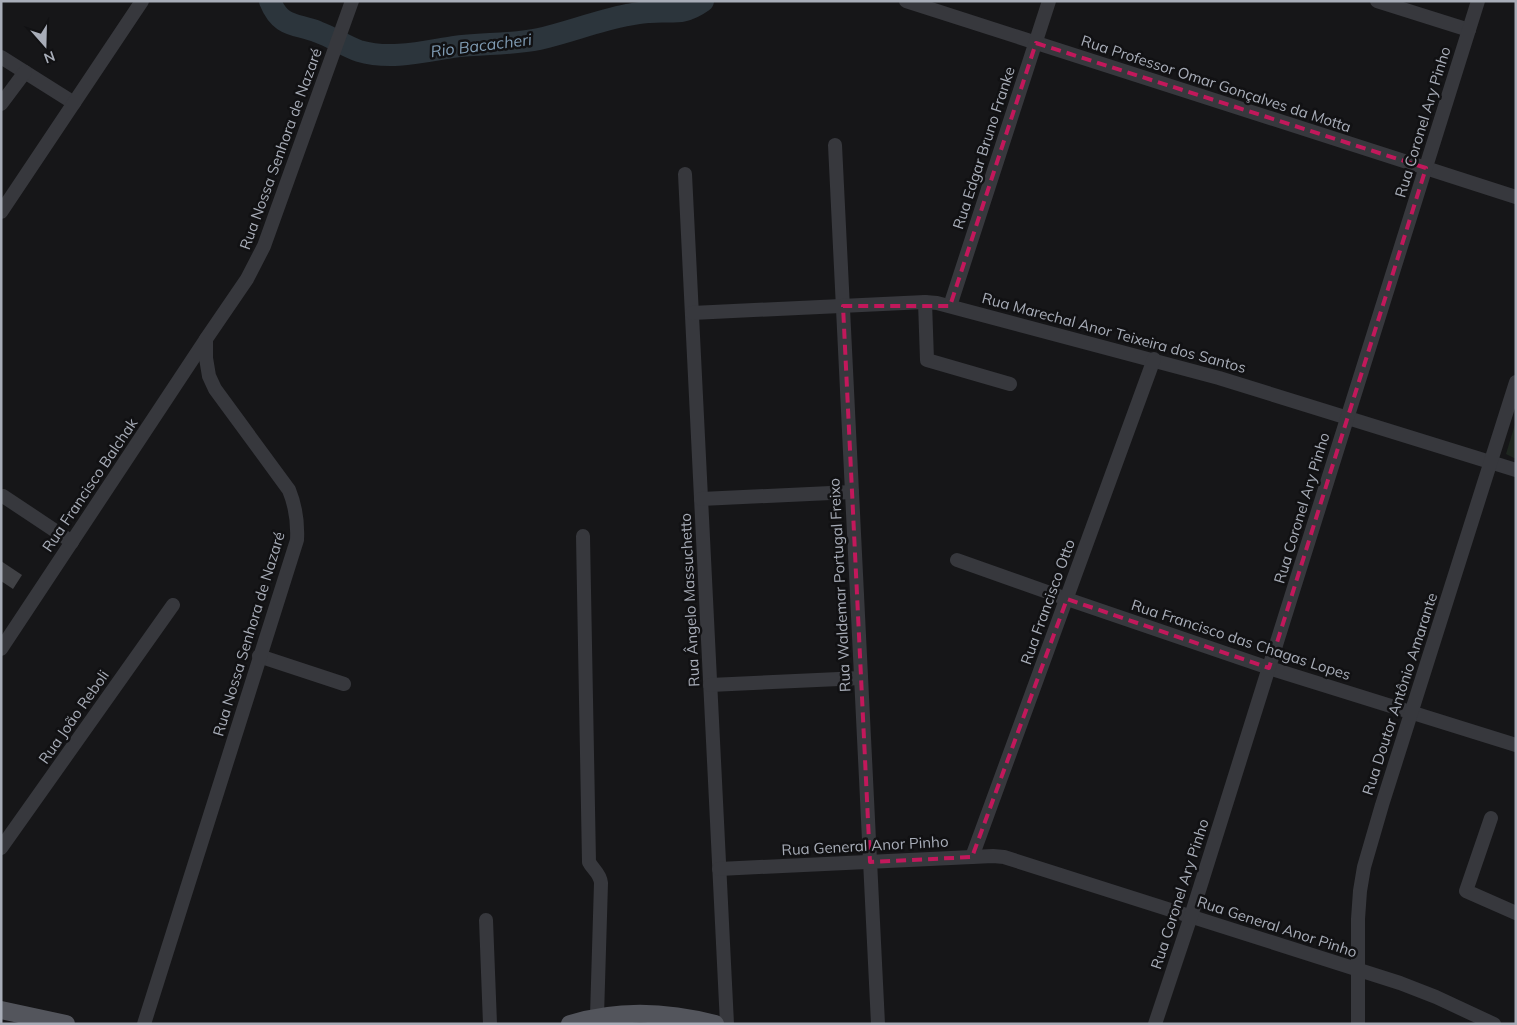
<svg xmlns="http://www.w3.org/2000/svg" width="1517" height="1025" font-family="Mulish,sans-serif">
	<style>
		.green { fill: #1e261f }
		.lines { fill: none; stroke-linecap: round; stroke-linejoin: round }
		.river { stroke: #2c353c; stroke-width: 22 }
		.building { fill: #404145 }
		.minor { stroke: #37383d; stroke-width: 14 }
		.major { stroke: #53555c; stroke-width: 18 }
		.marked { fill: none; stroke: #c2185b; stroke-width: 4; stroke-dasharray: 10 6; stroke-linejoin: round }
		.labels { text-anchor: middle; stroke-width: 5; stroke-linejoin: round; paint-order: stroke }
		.street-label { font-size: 15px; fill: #a8adb8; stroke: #111113 }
		.water-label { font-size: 16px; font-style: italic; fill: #7f9bb3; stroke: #111113 }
	</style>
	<rect width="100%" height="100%" fill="#161618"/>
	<polygon class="green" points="1516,421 1516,459 1506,454"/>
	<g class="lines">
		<path class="river" d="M270 1C281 28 295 23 318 32 332 37 345 46 359 51 390 60 422 52 453 47 481 43 511 45 539 39 569 32 597 21 627 15 634 14 642 12 649 12 672 10 682 16 703 1"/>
	</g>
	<polygon class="building" points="1,561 22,575 13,589 1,581"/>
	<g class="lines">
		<g class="minor">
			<polyline points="906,1 1516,197"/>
			<polyline points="1377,1 1469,30"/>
			<polyline points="1,57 74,103"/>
			<polyline points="1,104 25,72"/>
			<polyline points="835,145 878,1024"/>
			<polyline points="685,174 727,1024"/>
			<polyline points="1,212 142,1"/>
			<polyline points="925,302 927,360 1010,384"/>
			<polyline points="950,306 1049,1"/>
			<polyline points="692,313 925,302 937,303 1219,378 1516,470"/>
			<polyline points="3,496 72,542"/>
			<polyline points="701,499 852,492"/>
			<path d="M583 536 589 862C593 870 600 873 601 883L597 1016"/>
			<polyline points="957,560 1067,599 1269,668 1516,745"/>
			<polyline points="1,649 206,339"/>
			<polyline points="259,656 344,684"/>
			<polyline points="710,685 861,678"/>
			<polyline points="1491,818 1466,891 1516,913"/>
			<polyline points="1,848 173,605"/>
			<polyline points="972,857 1154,359"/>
			<polyline points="719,869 993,856 1004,857 1400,983 1436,997 1494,1024"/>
			<polyline points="486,920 490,1024"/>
			<path d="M144 1024 297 540C298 521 296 507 289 490L215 389 209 376 206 358V339L247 279 264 246 352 1"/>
			<polyline points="1155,1024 1191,916 1478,1"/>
			<polyline points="1358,1024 1358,919 1360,891 1364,867 1382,805 1516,382"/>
		</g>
		<g class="major">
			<polyline points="1,1010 66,1024"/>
			<path d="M570 1024C619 1009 666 1011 715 1024"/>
		</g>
	</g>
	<path class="marked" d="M1036 43 1426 168 1269 668 1067 599 972 857 870 862 843 306H950Z"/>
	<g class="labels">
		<g class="street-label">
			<text transform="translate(1216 84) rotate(18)" y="5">Rua Professor Omar Gonçalves da Motta</text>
			<text transform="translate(1423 122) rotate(-73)" y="5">Rua Coronel Ary Pinho</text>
			<text transform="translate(984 148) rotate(-72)" y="5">Rua Edgar Bruno Franke</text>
			<text transform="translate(281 149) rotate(-70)" y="5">Rua Nossa Senhora de Nazaré</text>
			<text transform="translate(1114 333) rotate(15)" y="5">Rua Marechal Anor Teixeira dos Santos</text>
			<text transform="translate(90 485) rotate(-56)" y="5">Rua Francisco Balchak</text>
			<text transform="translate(1302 508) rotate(-73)" y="5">Rua Coronel Ary Pinho</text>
			<text transform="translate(840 585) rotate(-93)" y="5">Rua Waldemar Portugal Freixo</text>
			<text transform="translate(690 600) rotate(-93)" y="5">Rua Ângelo Massuchetto</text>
			<text transform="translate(1048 602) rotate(-70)" y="5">Rua Francisco Otto</text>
			<text transform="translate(249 634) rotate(-73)" y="5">Rua Nossa Senhora de Nazaré</text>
			<text transform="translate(1241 640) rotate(18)" y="5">Rua Francisco das Chagas Lopes</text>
			<text transform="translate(1400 694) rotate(-72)" y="5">Rua Doutor Antônio Amarante</text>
			<text transform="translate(74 717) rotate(-55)" y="5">Rua João Reboli</text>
			<text transform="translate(865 846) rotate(-3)" y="5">Rua General Anor Pinho</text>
			<text transform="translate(1180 894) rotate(-72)" y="5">Rua Coronel Ary Pinho</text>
			<text transform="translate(1277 927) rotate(18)" y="5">Rua General Anor Pinho</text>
		</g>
		<g class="water-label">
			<text transform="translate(481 45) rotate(-7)" y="6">Rio Bacacheri</text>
		</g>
	</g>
	<rect width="1517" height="1025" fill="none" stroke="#a8adb8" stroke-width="5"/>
	<g transform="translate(45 45) rotate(160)" stroke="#111113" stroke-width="4" paint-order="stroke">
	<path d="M0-4L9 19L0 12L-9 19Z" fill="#a8adb8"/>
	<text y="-8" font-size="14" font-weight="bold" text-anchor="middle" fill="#a8adb8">N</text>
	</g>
</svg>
